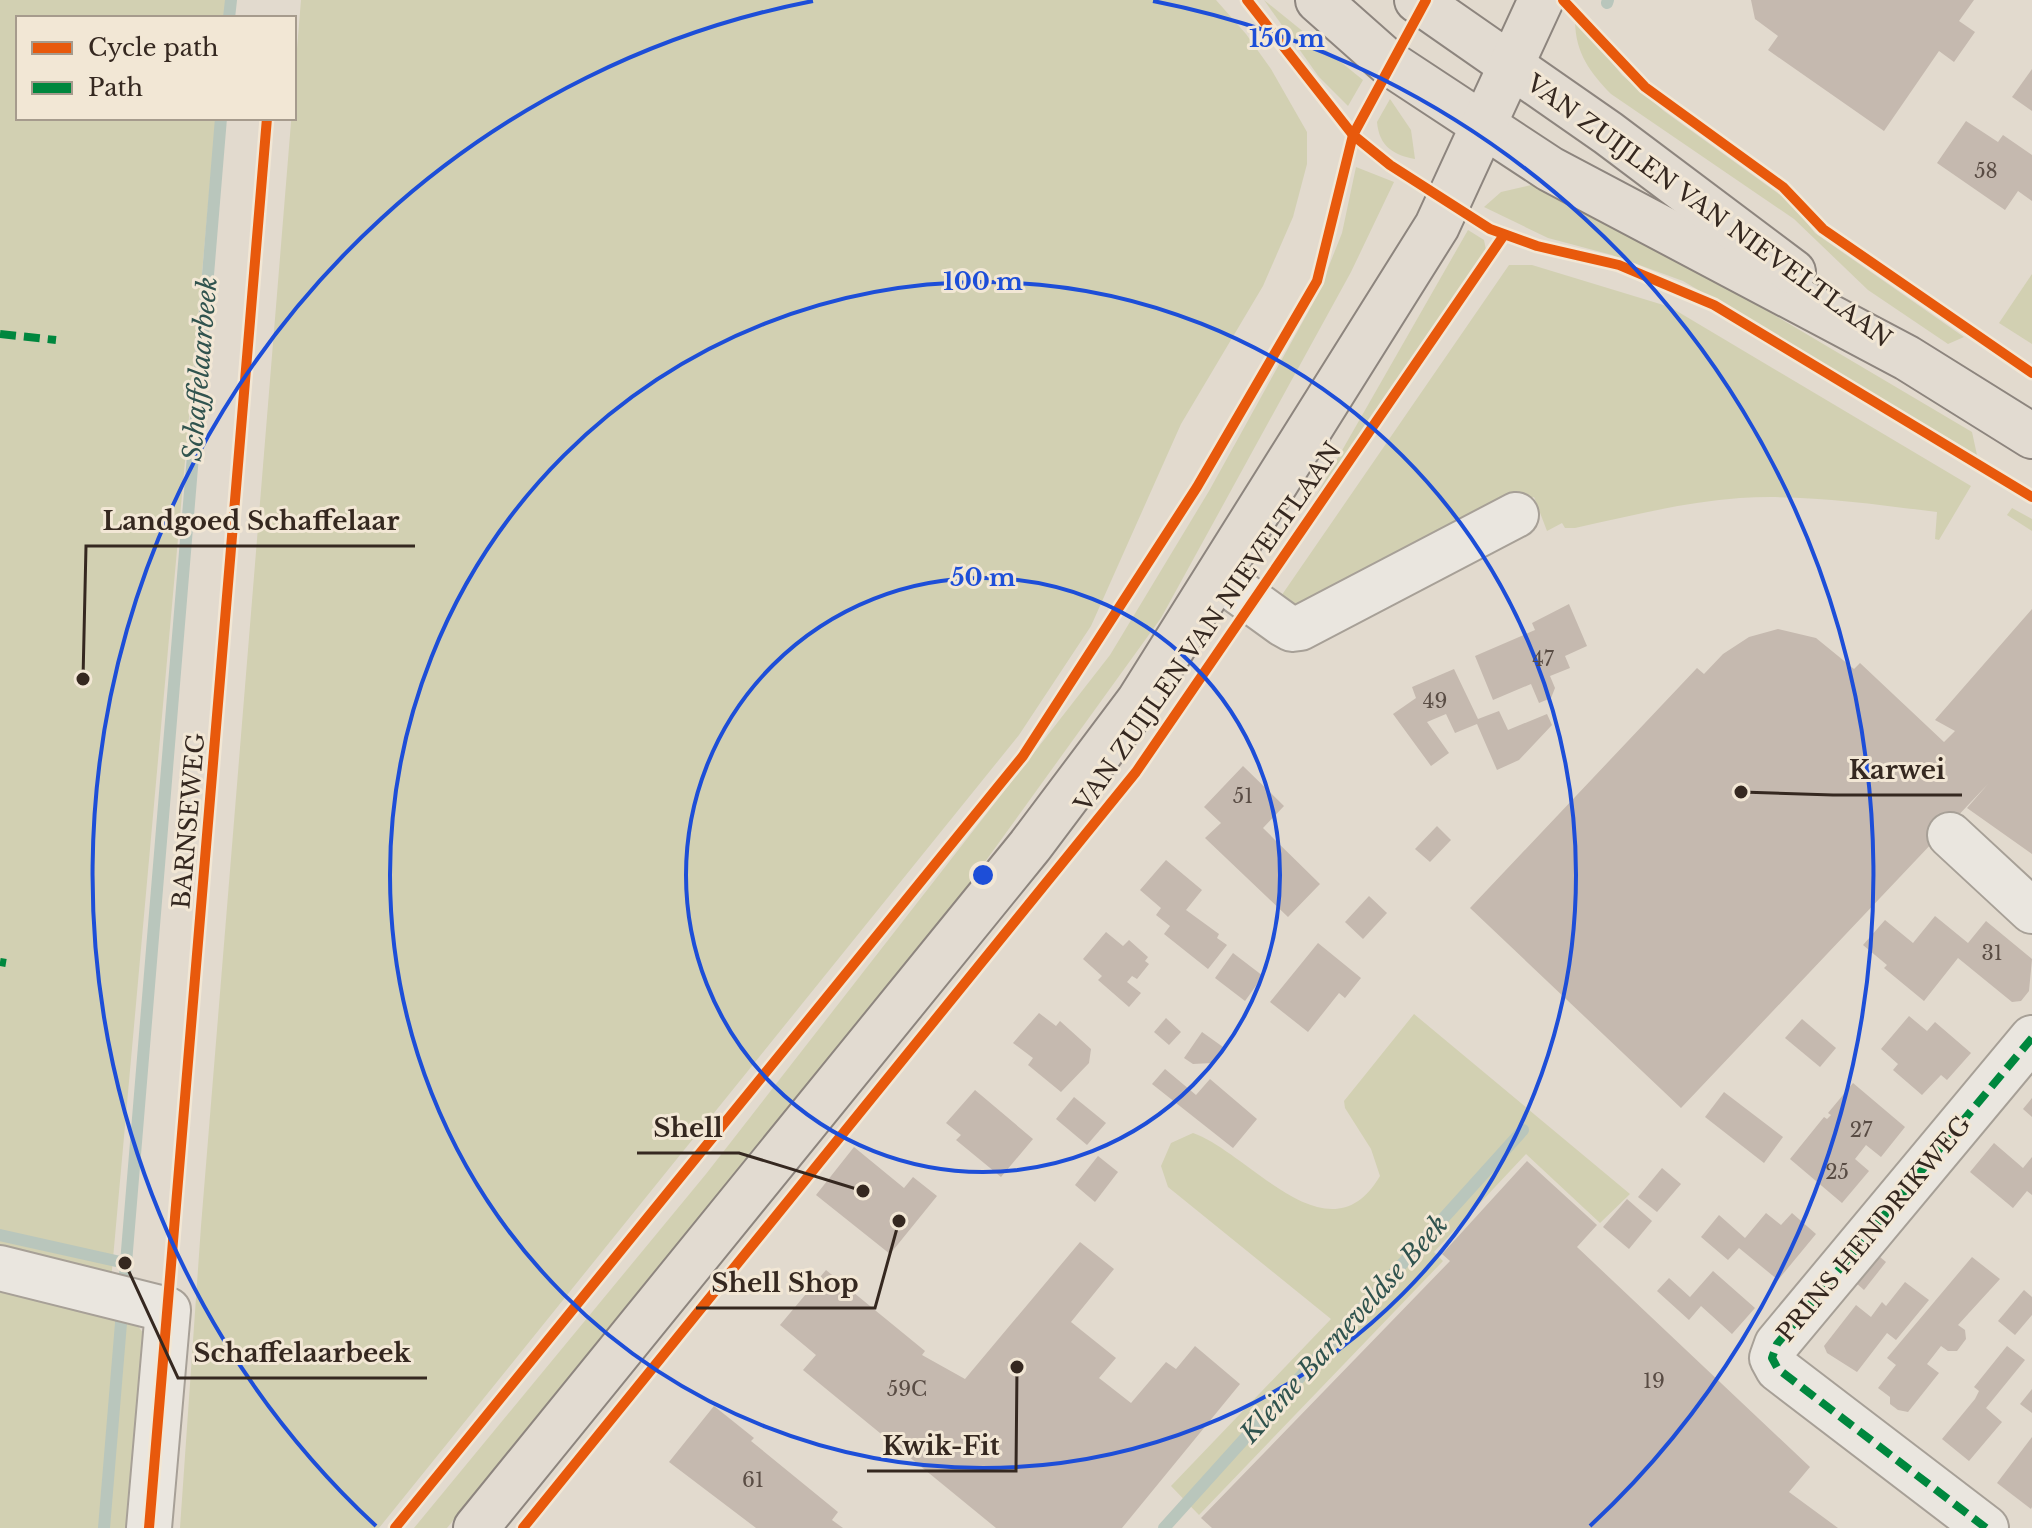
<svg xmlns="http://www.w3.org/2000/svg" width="2032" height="1528" font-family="'Libre Baskerville',serif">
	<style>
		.green { fill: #d2d0b2 }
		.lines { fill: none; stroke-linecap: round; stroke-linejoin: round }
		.stream { stroke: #b9c6bc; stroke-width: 12 }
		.building { fill: #c5b9af }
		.minor-casing { stroke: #a7a097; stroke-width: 48 }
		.major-casing { stroke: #8d857e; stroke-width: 48 }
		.minor { stroke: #eae6df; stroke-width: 44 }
		.major { stroke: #e2dbd1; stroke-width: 44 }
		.quiet { stroke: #00873e; stroke-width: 8; stroke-dasharray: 16 8; stroke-linecap: butt }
		.cycleway-casing { stroke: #f2e7d5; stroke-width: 15 }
		.cycleway { stroke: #e8590c; stroke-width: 10 }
		.ring { fill: none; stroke: #1d4ed8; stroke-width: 4 }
		.labels { text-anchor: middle; stroke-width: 6; stroke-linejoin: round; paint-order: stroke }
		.number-label { font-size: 20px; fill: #594c44 }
		.street-label { font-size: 24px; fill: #352820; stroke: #f2e7d5 }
		.water-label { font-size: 26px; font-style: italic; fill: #30534e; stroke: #f2e7d5 }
		.centre { fill: #1d4ed8; stroke: #f2e7d5; stroke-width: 4 }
		.ring-label { font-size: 24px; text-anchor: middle; font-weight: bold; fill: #1d4ed8; stroke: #f2e7d5; stroke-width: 6; stroke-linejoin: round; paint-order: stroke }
		.leader { fill: none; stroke: #352820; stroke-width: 3 }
		.callout-dot { fill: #352820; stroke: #f2e7d5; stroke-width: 3 }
		.callout-label { font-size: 26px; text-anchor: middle; font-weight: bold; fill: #352820; stroke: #f2e7d5; stroke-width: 6; stroke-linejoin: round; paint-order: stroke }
	</style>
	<rect width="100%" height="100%" fill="#e2dace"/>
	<g class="green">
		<polygon points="0,0 226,0 225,18 18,18 18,118 216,118 108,1314 134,1321 147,1338 135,1528 0,1528"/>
		<polygon points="301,0 1216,0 1246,34 1271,69 1307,132 1307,164 1293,217 1263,286 1181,424 1091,626 1019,735 379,1528 180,1528 201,1226"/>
		<polygon points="1264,0 1363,80 1348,106 1319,77"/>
		<path d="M1575 22 1589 34 1622 75 1664 111 1790 202 1815 233 1964 337 1948 344 1868 290 1794 219 1611 94C1590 72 1576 54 1575 22Z"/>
		<path d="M1390 99 1411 130 1415 159C1393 155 1379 146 1377 122Z"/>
		<polygon points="1356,167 1394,182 1351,272 1161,618 964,891 452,1522 447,1528 414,1528 706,1174 1110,655 1209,491 1317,296 1342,233"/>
		<polygon points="1531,185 1578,199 1972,432 1977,455 1683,281 1612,255 1548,238 1484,207 1501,192"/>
		<polygon points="1468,230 1484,240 1486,250 1296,531"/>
		<path d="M1509 265H1532L1670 307 1971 486 1939 540 1935 539 1937 512C1873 504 1805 494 1740 498 1684 502 1630 516 1575 528H1565L1562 523 1547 531 1534 497 1416 549 1303 609 1277 602Z"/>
		<polygon points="2032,274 2032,344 1999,323"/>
		<polygon points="2012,508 2032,519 2032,531 2007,515"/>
		<path d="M1414 1014 1630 1194 1600 1223 1526 1154 1434 1252 1443 1261 1199 1515 1171 1486 1331 1319 1168 1187 1161 1166 1171 1143 1193 1133C1250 1153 1329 1263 1380 1176L1371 1149 1345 1108 1344 1101Z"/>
	</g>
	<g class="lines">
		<g class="stream">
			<polyline points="1607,3 1608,0"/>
			<polyline points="229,18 231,0"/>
			<polyline points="0,1235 125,1263"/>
			<polyline points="104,1528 221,118"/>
			<polyline points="1164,1528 1523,1130"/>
		</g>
	</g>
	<g class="building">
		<polygon points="1751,0 1974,0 1959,21 1975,32 1954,62 1939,51 1884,131 1768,50 1778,36 1755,19"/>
		<polygon points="2032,69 2032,111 2012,97"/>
		<polygon points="1966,121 1998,142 2003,135 2032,155 2032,201 2018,191 2005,210 1937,163"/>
		<polygon points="1569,604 1587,646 1565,656 1570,668 1550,676 1555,688 1551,698 1539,703 1531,684 1493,700 1475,656 1535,630 1532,623"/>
		<polygon points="2032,609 2032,854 1967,808 1988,784 1681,1108 1470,908 1697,668 1704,674 1723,654 1749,637 1778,629 1816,638 1854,669 1860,663 1944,742 1955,731 1935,720"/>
		<polygon points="1454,669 1478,719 1499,711 1508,730 1547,714 1552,725 1519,760 1497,770 1477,724 1455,733 1446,714 1427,722 1449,753 1431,766 1393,714 1416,698 1412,687"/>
		<polygon points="1243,766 1284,806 1263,828 1320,884 1288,917 1205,838 1221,823 1204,807"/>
		<polygon points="1437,826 1451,840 1430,862 1415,849"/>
		<polygon points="1166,860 1202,890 1186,910 1219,934 1217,938 1227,945 1208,969 1164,934 1170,926 1156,915 1161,908 1140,890"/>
		<polygon points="1369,896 1387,913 1363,939 1345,922"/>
		<polygon points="1935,916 1968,943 1986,921 2032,959 2029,991 2021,1001 2012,1002 1958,958 1924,1001 1884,968 1887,965 1863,945 1885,920 1913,943"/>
		<polygon points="1106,932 1123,946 1129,940 1148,957 1145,961 1149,964 1137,979 1132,976 1127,982 1141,993 1129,1007 1098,980 1102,976 1083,959"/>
		<polygon points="1318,943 1361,978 1345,998 1339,993 1308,1032 1270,1002"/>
		<polygon points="1233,953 1263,976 1245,1001 1215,978"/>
		<polygon points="1039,1013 1056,1026 1060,1021 1091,1049 1089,1063 1061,1092 1028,1065 1033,1058 1013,1043"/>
		<polygon points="1909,1016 1927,1031 1935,1022 1971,1053 1947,1080 1941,1075 1922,1095 1893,1070 1898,1064 1881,1049"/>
		<polygon points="1166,1018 1181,1032 1169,1045 1154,1032"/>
		<polygon points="1802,1019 1836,1048 1820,1067 1785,1038"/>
		<polygon points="1202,1032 1223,1047 1212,1063 1193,1064 1184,1058"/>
		<polygon points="1165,1069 1196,1095 1210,1079 1257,1119 1233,1148 1152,1084"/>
		<polygon points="1853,1083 1905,1127 1881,1157 1866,1145 1855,1159 1869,1171 1842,1203 1790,1159 1824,1117 1827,1119 1831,1115 1828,1113"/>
		<polygon points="975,1090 1033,1139 1001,1177 956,1140 961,1135 946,1123"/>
		<polygon points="1724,1092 1783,1137 1764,1163 1705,1117"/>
		<polygon points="1074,1097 1106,1123 1087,1145 1056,1119"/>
		<polygon points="2032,1098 2032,1117 2023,1109"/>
		<polygon points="1994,1143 2023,1168 2032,1157 2032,1195 2027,1191 2013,1208 1970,1172"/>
		<polygon points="854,1147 904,1188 913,1177 937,1196 890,1254 816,1195"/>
		<polygon points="1098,1156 1118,1172 1095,1202 1075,1185"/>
		<polygon points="1527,1161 1597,1225 1577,1247 1810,1467 1789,1492 1838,1528 1212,1528 1201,1518 1450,1261 1442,1254"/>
		<polygon points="1662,1168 1681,1184 1657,1212 1638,1197"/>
		<polygon points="1627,1199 1652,1221 1629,1249 1603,1227"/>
		<polygon points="1766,1213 1781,1225 1792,1213 1816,1234 1778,1280 1739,1248 1728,1260 1701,1237 1719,1215 1745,1238"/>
		<polygon points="1080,1242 1114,1269 1071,1322 1116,1358 1099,1378 1131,1403 1166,1362 1176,1369 1195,1346 1240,1384 1122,1528 996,1528 803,1370 816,1355 780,1325 826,1270 925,1351 922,1355 965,1379"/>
		<polygon points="1868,1247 1886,1262 1864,1290 1846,1274"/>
		<polygon points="1972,1257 2000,1279 1958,1325 1965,1330 1966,1339 1957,1351 1948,1351 1941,1346 1927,1364 1939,1373 1908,1412 1898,1410 1890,1404 1890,1397 1878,1388 1896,1365 1887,1358"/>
		<polygon points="1713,1271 1755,1308 1732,1334 1701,1306 1689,1320 1657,1291 1669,1278 1690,1297"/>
		<polygon points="1905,1282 1929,1300 1896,1340 1887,1333 1857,1372 1827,1353 1824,1346 1856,1305 1871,1317 1882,1302 1886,1306"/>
		<polygon points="2024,1290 2032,1297 2032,1315 2015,1335 1998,1321"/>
		<polygon points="2007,1346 2025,1360 1986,1408 2002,1422 1969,1461 1942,1439 1975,1399 1979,1391 1974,1387"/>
		<polygon points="2032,1389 2032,1413 2020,1404"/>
		<polygon points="714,1406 754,1438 751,1441 838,1512 832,1520 843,1528 756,1528 669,1462"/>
		<polygon points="2032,1437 2032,1507 2031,1509 1997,1483"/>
	</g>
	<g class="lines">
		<defs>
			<g id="minor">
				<polyline points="1218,577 1283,624 1292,629 1300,628 1516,515"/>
				<polyline points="1950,835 2032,911"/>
				<polyline points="0,1268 168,1310 149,1528"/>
				<polyline points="1986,1528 1778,1369 1772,1358 1777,1344 2032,1038"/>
			</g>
			<g id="major">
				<polyline points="1318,0 1389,63 1550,169 1907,358 2032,436"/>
				<polyline points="1417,0 1608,133 1793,272"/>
				<polyline points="476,1528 1030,846 1139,701 1437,226 1541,0"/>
			</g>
		</defs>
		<use href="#minor" class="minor-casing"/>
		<use href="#major" class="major-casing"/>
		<use href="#minor" class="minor"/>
		<use href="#major" class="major"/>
		<g class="quiet">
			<polyline points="0,334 56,340"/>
			<polyline points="0,962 6,963"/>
			<polyline points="1986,1528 1778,1369 1772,1358 1777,1344 2032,1038"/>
		</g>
		<defs>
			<g id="cycleway">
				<polyline points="1247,0 1353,135 1390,165 1490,229 1537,246 1619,265 1714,305 2032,497"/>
				<polyline points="1563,0 1645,87 1783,187 1823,229 2032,373"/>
				<polyline points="149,1528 267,118"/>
				<polyline points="395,1528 1023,756 1197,487 1317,281 1353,135 1426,0"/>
				<polyline points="523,1528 1136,772 1504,235"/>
			</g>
		</defs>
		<use href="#cycleway" class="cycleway-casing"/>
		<use href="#cycleway" class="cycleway"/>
	</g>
	<g class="ring">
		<circle cx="983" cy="875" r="297"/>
		<circle cx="983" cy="875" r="593"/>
		<path d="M376 1526A890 890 0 0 1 813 1M1153 1A890 890 0 0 1 1590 1526"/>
	</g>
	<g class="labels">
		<g class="number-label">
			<text x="1986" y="178">58</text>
			<text x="1543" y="666">47</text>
			<text x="1435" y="708">49</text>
			<text x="1243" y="803">51</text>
			<text x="1992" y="960">31</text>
			<text x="1861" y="1137">27</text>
			<text x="1837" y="1179">25</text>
			<text x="1654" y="1388">19</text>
			<text x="907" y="1396">59C</text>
			<text x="753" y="1487">61</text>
		</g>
		<g class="street-label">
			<text transform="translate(1709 211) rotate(36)" y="8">VAN ZUIJLEN VAN NIEVELTLAAN</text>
			<text transform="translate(1208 627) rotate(-55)" y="8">VAN ZUIJLEN VAN NIEVELTLAAN</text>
			<text transform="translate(189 821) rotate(-85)" y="8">BARNSEWEG</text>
			<text transform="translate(1874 1229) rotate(-50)" y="8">PRINS HENDRIKWEG</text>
		</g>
		<g class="water-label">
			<text transform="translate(200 369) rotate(-85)" y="9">Schaffelaarbeek</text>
			<text transform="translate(1344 1329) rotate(-48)" y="9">Kleine Barneveldse Beek</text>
		</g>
	</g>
	<circle cx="983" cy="875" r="12" class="centre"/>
	<g class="ring-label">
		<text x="1287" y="47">150 m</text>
		<text x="983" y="290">100 m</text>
		<text x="983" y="586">50 m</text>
	</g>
	<path class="leader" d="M83 679L86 546H415M1741 792L1833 795H1962M863 1191L739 1153H637M899 1221L875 1308H696M125 1263L178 1378H427M1017 1367L1016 1471H867"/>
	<g class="callout-dot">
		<circle cx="83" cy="679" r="8"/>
		<circle cx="1741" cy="792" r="8"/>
		<circle cx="863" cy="1191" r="8"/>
		<circle cx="899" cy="1221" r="8"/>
		<circle cx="125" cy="1263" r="8"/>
		<circle cx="1017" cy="1367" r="8"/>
	</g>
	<g class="callout-label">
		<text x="251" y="530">Landgoed Schaffelaar</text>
		<text x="1897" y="779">Karwei</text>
		<text x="688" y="1137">Shell</text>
		<text x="785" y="1292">Shell Shop</text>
		<text x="302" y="1362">Schaffelaarbeek</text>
		<text x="941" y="1455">Kwik-Fit</text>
	</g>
	<rect x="16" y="16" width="280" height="104" fill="#f2e7d5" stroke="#a69b8d" stroke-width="2"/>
	<rect x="32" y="42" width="40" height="12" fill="#e8590c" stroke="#a69b8d" stroke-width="2"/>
	<text x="88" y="56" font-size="24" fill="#352820">Cycle path</text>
	<rect x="32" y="82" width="40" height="12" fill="#00873e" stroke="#a69b8d" stroke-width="2"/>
	<text x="88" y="96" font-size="24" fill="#352820">Path</text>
</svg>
